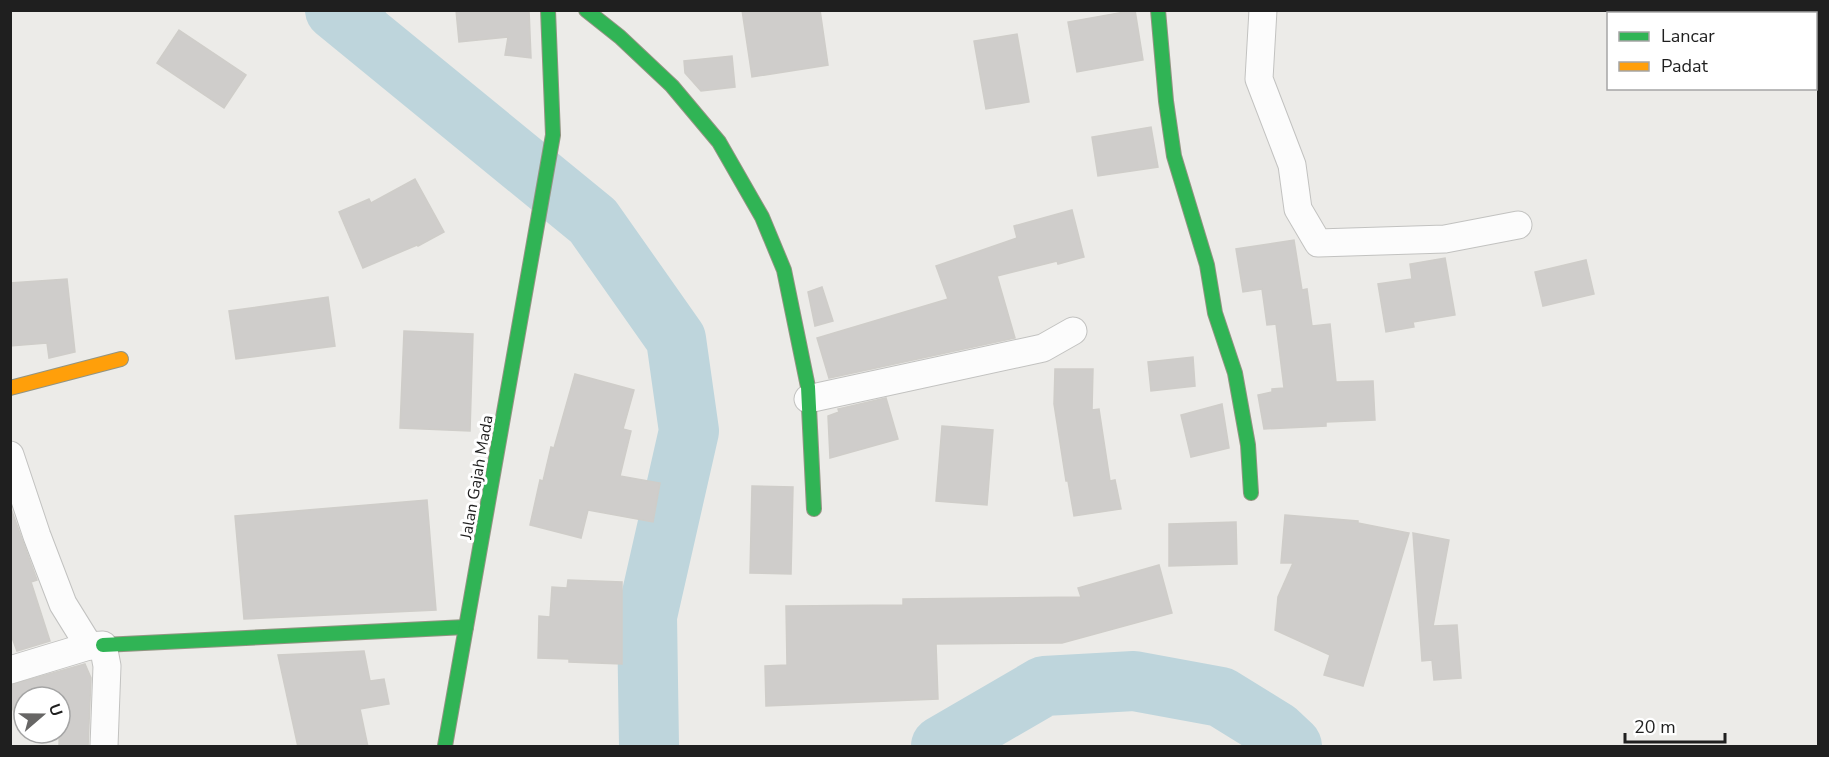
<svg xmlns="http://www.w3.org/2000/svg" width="1829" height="757" font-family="'Nunito Sans',sans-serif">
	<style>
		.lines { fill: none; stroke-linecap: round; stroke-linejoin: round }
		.stream { stroke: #bed5dc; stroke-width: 10 }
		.river { stroke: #bed5dc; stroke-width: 60 }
		.building { fill: #cfcdcb; stroke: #cfcdc9; stroke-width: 1.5 }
		.street-casing { stroke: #c2c2c0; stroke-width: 29 }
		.fast-casing { stroke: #929482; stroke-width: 16 }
		.slow-casing { stroke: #929482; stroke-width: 16 }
		.street { stroke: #fcfcfc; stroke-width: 27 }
		.fast { stroke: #30b455; stroke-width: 14 }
		.slow { stroke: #ff9f0a; stroke-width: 14 }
		.labels { text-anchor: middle; stroke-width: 6; stroke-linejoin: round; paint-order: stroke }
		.street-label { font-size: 16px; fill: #1f1f1f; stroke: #fff }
	</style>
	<rect width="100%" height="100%" fill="#ecebe8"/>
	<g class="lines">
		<polyline class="stream" points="377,44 381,10"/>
		<g class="river">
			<polyline points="335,10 593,221 676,339 689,431 647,616 649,746"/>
			<polyline points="941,746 1044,686 1134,681 1221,697 1276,731 1292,746"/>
		</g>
	</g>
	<g class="building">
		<polygon points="456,10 529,10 531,58 505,55 508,37 459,42"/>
		<polygon points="742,10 820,10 828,65 752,77"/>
		<polygon points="1135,10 1143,60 1077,72 1068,22"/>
		<polygon points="179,30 246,75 224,108 157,63"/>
		<polygon points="1017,34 1029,102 986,109 974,41"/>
		<polygon points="732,56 735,87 701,91 685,73 684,61"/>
		<polygon points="1151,127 1158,167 1098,176 1092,137"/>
		<polygon points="415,179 444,232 418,246 417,245 363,268 339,212 369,199 371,203"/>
		<polygon points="1072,210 1084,257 1058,264 1057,261 997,276 1015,338 829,378 817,338 948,299 936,266 1017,238 1014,226"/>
		<polygon points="1294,240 1302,290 1307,289 1312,326 1330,324 1336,382 1373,381 1375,420 1326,422 1326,426 1264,429 1258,395 1272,392 1272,389 1284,388 1276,324 1267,325 1262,289 1243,292 1236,249"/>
		<polygon points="1445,258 1455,315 1413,322 1414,327 1386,332 1378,284 1412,279 1410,264"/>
		<polygon points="1586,260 1594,294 1543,306 1535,272"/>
		<polygon points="67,279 75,352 49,358 47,343 10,346 10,283"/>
		<polygon points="822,287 833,321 815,326 808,292"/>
		<polygon points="328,297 335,346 236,359 229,311"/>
		<polygon points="404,331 473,334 470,431 400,428"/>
		<polygon points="1193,357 1195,386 1151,391 1148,362"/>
		<polygon points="1055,369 1093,369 1092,410 1099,409 1110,481 1115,480 1121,509 1074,516 1068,481 1066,481 1054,404"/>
		<polygon points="575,374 634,390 623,429 631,431 620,476 660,483 653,522 588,510 581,538 530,525 540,480 543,481 551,447 554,448"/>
		<polygon points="886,398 898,439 830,458 828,416 839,412 838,409"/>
		<polygon points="1222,404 1229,448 1191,457 1181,415"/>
		<polygon points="942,426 993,430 987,505 936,501"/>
		<polygon points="752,486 793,487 791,574 750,573"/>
		<polygon points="427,500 436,610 244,619 235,516"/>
		<polygon points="10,506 37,580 31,582 50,641 17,651 10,632"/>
		<polygon points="1285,515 1358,521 1358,523 1409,533 1363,686 1324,675 1330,655 1275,630 1278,597 1293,563 1281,563"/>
		<polygon points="1236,522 1237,564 1169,566 1169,524"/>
		<polygon points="1413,533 1449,540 1433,626 1457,625 1461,678 1434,680 1432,660 1422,661"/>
		<polygon points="1159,565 1172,613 1062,643 936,644 938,699 766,706 765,666 787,665 786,606 903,605 903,599 1081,597 1078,588"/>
		<polygon points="568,580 622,582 622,664 569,662 569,659 538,658 539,616 550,617 552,587 567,588"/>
		<polygon points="364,651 370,681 384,679 389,704 360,709 368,747 298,747 278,655"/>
		<polygon points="85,664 91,678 88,747 59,747 60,697 24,697 24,726 20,727 10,702 10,685"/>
	</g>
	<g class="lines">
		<defs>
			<g id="street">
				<polyline points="1263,10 1259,79 1292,165 1298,209 1318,243 1445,239 1518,225"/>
				<polyline points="808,399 1043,348 1073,331"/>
				<polyline points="10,455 37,536 63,604 89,646 103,645 107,666 104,746"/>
				<polyline points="10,670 89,646"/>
			</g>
			<g id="fast">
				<polyline points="586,10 620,37 672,86 719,142 762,217 784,270 808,387 814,509"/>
				<polyline points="1158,10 1166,101 1174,156 1207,265 1215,313 1235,373 1248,445 1251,493"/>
				<polyline points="103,645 466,627"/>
				<polyline points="445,746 553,135 548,10"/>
			</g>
			<polyline id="slow" points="10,388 121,359"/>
		</defs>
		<use href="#street" class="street-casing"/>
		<use href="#fast" class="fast-casing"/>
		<use href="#slow" class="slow-casing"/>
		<use href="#street" class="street"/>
		<use href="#fast" class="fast"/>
		<use href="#slow" class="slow"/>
	</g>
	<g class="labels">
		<g class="street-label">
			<text transform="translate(476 477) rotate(-80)" y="6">Jalan Gajah Mada</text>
		</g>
	</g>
	<rect width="1829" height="757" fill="none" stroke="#1f1f1f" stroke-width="24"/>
	<rect x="1607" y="12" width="210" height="78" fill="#ffffff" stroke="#a5a5a5" stroke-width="1.5"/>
	<rect x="1619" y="32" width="30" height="9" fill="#30b455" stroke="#a5a5a5" stroke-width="1.5"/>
	<text x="1661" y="42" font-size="18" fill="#1f1f1f">Lancar</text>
	<rect x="1619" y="62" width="30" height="9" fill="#ff9f0a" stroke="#a5a5a5" stroke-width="1.5"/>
	<text x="1661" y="72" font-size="18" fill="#1f1f1f">Padat</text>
	<g transform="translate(42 715) rotate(70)"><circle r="28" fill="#ffffff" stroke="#a5a5a5" stroke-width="1.5"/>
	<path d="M0-4.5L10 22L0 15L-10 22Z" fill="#676665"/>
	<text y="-9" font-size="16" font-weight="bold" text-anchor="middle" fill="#1f1f1f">U</text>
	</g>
	<path d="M1625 733v9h100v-9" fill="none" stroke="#1f1f1f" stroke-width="3"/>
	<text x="1634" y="733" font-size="18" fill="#1f1f1f" stroke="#ffffff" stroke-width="4.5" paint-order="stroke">20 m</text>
</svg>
